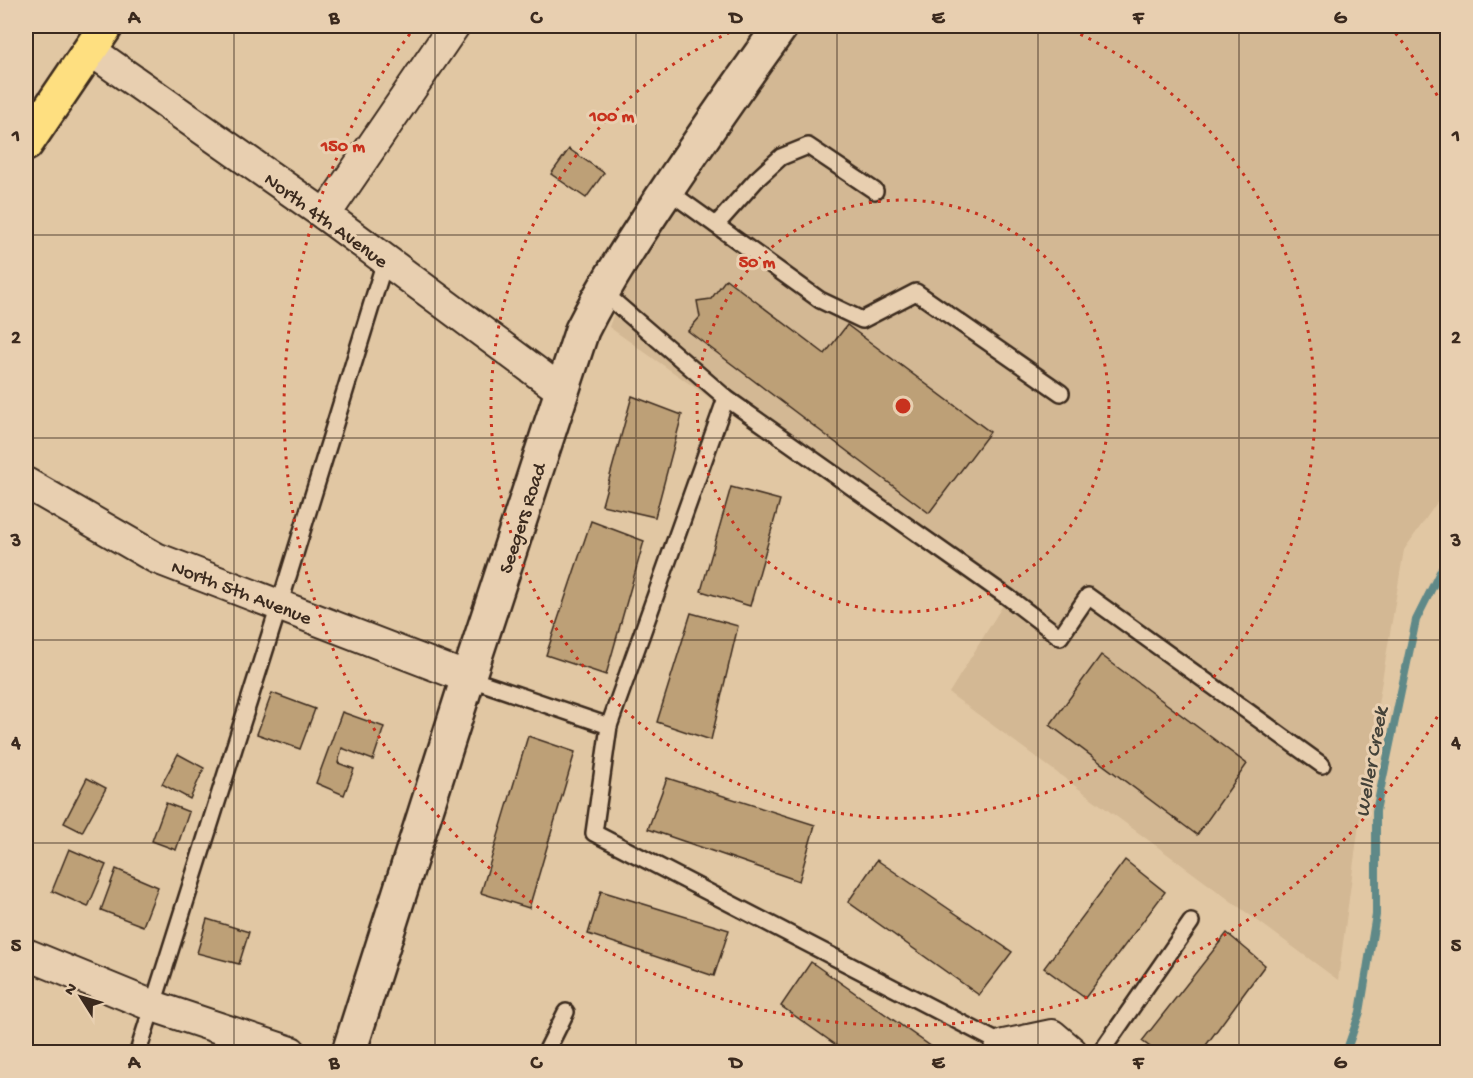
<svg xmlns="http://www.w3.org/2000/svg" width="1473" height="1078" font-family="'Gochi Hand',sans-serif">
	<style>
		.built { fill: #d3b894 }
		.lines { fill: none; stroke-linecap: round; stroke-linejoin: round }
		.stream { stroke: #5f8988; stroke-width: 8 }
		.building { fill: #bda077; stroke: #3b2a1e; stroke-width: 1.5 }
		.lane-casing { stroke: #3b2a1e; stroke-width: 20 }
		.street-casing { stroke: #3b2a1e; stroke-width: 34 }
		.secondary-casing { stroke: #3b2a1e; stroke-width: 38 }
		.primary-casing { stroke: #3b2a1e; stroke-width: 38 }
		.lane { stroke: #e8cfb0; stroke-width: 15 }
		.street { stroke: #e8cfb0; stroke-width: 30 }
		.secondary { stroke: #e8cfb0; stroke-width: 33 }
		.primary { stroke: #fedf80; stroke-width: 33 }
		.grid { fill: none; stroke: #3b2a1e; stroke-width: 1.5; stroke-opacity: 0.55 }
		.ring { fill: none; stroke: #c8321e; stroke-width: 3; stroke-dasharray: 3 6 }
		.labels { text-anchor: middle; stroke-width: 6; stroke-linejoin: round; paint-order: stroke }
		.street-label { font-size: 20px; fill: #3b2a1e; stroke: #e8cfb0 }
		.water-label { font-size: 21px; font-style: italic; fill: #444239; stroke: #e8cfb0 }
		.centre { fill: #c8321e; stroke: #e8cfb0; stroke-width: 3 }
		.ring-label { font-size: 18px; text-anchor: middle; font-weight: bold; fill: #c8321e; stroke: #e8cfb0; stroke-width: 6; stroke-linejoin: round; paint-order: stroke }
		.neatline { fill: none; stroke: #3b2a1e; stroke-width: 2 }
		.grid-label { font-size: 20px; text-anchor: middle; font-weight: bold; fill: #3b2a1e }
	</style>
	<rect width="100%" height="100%" fill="#e1c7a3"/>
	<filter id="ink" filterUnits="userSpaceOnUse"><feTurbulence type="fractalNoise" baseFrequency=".0167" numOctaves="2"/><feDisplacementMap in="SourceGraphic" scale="12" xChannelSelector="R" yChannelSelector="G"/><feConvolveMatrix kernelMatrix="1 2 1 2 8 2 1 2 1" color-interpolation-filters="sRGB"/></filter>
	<g filter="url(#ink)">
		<polygon class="built" points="803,26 1447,26 1447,488 1404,550 1364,787 1338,980 949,693 1003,605 609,327 627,277"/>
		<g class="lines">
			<polyline class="stream" points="1346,1052 1360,1012 1376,915 1376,811 1416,620 1448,556"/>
		</g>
		<g class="building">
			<polygon points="569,149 604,173 586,198 551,174"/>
			<polygon points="726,279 825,354 847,325 990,432 929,513 688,331 700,317 697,301 711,299"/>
			<polygon points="632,396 682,415 655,517 602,505"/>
			<polygon points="731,487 780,500 750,606 701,591"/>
			<polygon points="591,521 644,541 606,675 546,655"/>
			<polygon points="691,613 738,626 711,740 657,722"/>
			<polygon points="1101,655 1247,764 1197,835 1050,725"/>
			<polygon points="272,693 315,709 300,749 257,734"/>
			<polygon points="342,712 384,727 373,760 342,748 338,763 354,769 344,795 316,783"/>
			<polygon points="528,736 575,752 529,908 481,893"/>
			<polygon points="178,754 204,768 190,799 162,784"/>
			<polygon points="87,778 106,788 82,832 64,823"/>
			<polygon points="667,778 815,825 799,881 648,829"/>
			<polygon points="166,803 189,812 176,850 152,841"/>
			<polygon points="69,849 106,865 88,907 52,891"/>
			<polygon points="877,860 1012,952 979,995 848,902"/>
			<polygon points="1125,860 1165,892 1085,998 1044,968"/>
			<polygon points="116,869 158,887 143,926 101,910"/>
			<polygon points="601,891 729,930 714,976 588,934"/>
			<polygon points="207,919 249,932 239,964 197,953"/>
			<polygon points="1227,933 1265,965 1201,1052 1157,1052 1142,1041"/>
			<polygon points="811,962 939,1052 846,1052 781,1006"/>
		</g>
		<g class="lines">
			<defs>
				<g id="lane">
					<polyline points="667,190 820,300 862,320 916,292 1061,393"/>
					<polyline points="716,225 757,179 781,157 808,146 875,191"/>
					<polyline points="603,292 726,398 1009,598 1060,637 1088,596 1322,765"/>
					<polyline points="468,678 609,726 594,833 1004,1045"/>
					<polyline points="609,726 726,398"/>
					<polyline points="138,1052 279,606 385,261"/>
					<polyline points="546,1052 566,1012"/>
					<polyline points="1101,1052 1191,922"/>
				</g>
				<g id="street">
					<polyline points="90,50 325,215 562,391"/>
					<polyline points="325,215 454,26"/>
					<polyline points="26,483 156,558 468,678"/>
					<polyline points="26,954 153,1006 291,1052"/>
					<polyline points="999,1052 1004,1045 1052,1035 1072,1052"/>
				</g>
				<path id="secondary" d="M349 1052 468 678 582 330C608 278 641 229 673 181 708 129 744 77 781 26"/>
				<polyline id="primary" points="26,144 106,26"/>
			</defs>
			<use href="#lane" class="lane-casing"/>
			<use href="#street" class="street-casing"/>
			<use href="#secondary" class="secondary-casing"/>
			<use href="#primary" class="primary-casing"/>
			<use href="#lane" class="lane"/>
			<use href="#street" class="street"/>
			<use href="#secondary" class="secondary"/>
			<use href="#primary" class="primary"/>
		</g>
	</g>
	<path class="grid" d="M234 26V1052M435 26V1052M636 26V1052M837 26V1052M1038 26V1052M1239 26V1052M26 235H1448M26 438H1448M26 640H1448M26 843H1448"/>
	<g class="ring">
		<circle cx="903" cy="406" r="206"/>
		<path d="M1064 27A412 412 0 1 1 742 27"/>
		<path d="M1446 701A618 618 0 1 1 416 26M1390 26A618 618 0 0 1 1446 111"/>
	</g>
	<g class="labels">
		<g class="street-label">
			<text transform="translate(327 219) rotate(36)" y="7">North 4th Avenue</text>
			<text transform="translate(521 518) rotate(-72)" y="7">Seegers Road</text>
			<text transform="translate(242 591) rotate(21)" y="7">North 5th Avenue</text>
		</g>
		<g class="water-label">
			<text transform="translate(1370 762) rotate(-80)" y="7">Weller Creek</text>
		</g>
	</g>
	<circle cx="903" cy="406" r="9" class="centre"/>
	<g class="ring-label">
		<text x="612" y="121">100 m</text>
		<text x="343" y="151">150 m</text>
		<text x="757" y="267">50 m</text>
	</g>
	<rect width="1473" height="1078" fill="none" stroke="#e8cfb0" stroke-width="66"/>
	<g transform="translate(81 997) rotate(307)" stroke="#e8cfb0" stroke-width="4.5" paint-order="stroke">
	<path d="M0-4.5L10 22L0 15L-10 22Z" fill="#3b2a1e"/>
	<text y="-9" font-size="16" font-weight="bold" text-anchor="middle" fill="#3b2a1e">N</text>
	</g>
	<rect x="33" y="33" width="1407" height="1012" class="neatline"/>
	<g class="grid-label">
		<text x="134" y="23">A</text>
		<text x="334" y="23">B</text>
		<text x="536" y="23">C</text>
		<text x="736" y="23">D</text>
		<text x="938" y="23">E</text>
		<text x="1138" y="23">F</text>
		<text x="1340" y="23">G</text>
		<text x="16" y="141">1</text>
		<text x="1456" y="141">1</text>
		<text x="16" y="343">2</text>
		<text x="1456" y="343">2</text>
		<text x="16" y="546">3</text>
		<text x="1456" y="546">3</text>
		<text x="16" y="748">4</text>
		<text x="1456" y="748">4</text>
		<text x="16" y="951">5</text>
		<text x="1456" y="951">5</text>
		<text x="134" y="1068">A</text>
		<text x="334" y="1068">B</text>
		<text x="536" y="1068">C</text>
		<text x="736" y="1068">D</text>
		<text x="938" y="1068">E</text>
		<text x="1138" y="1068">F</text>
		<text x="1340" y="1068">G</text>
	</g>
</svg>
